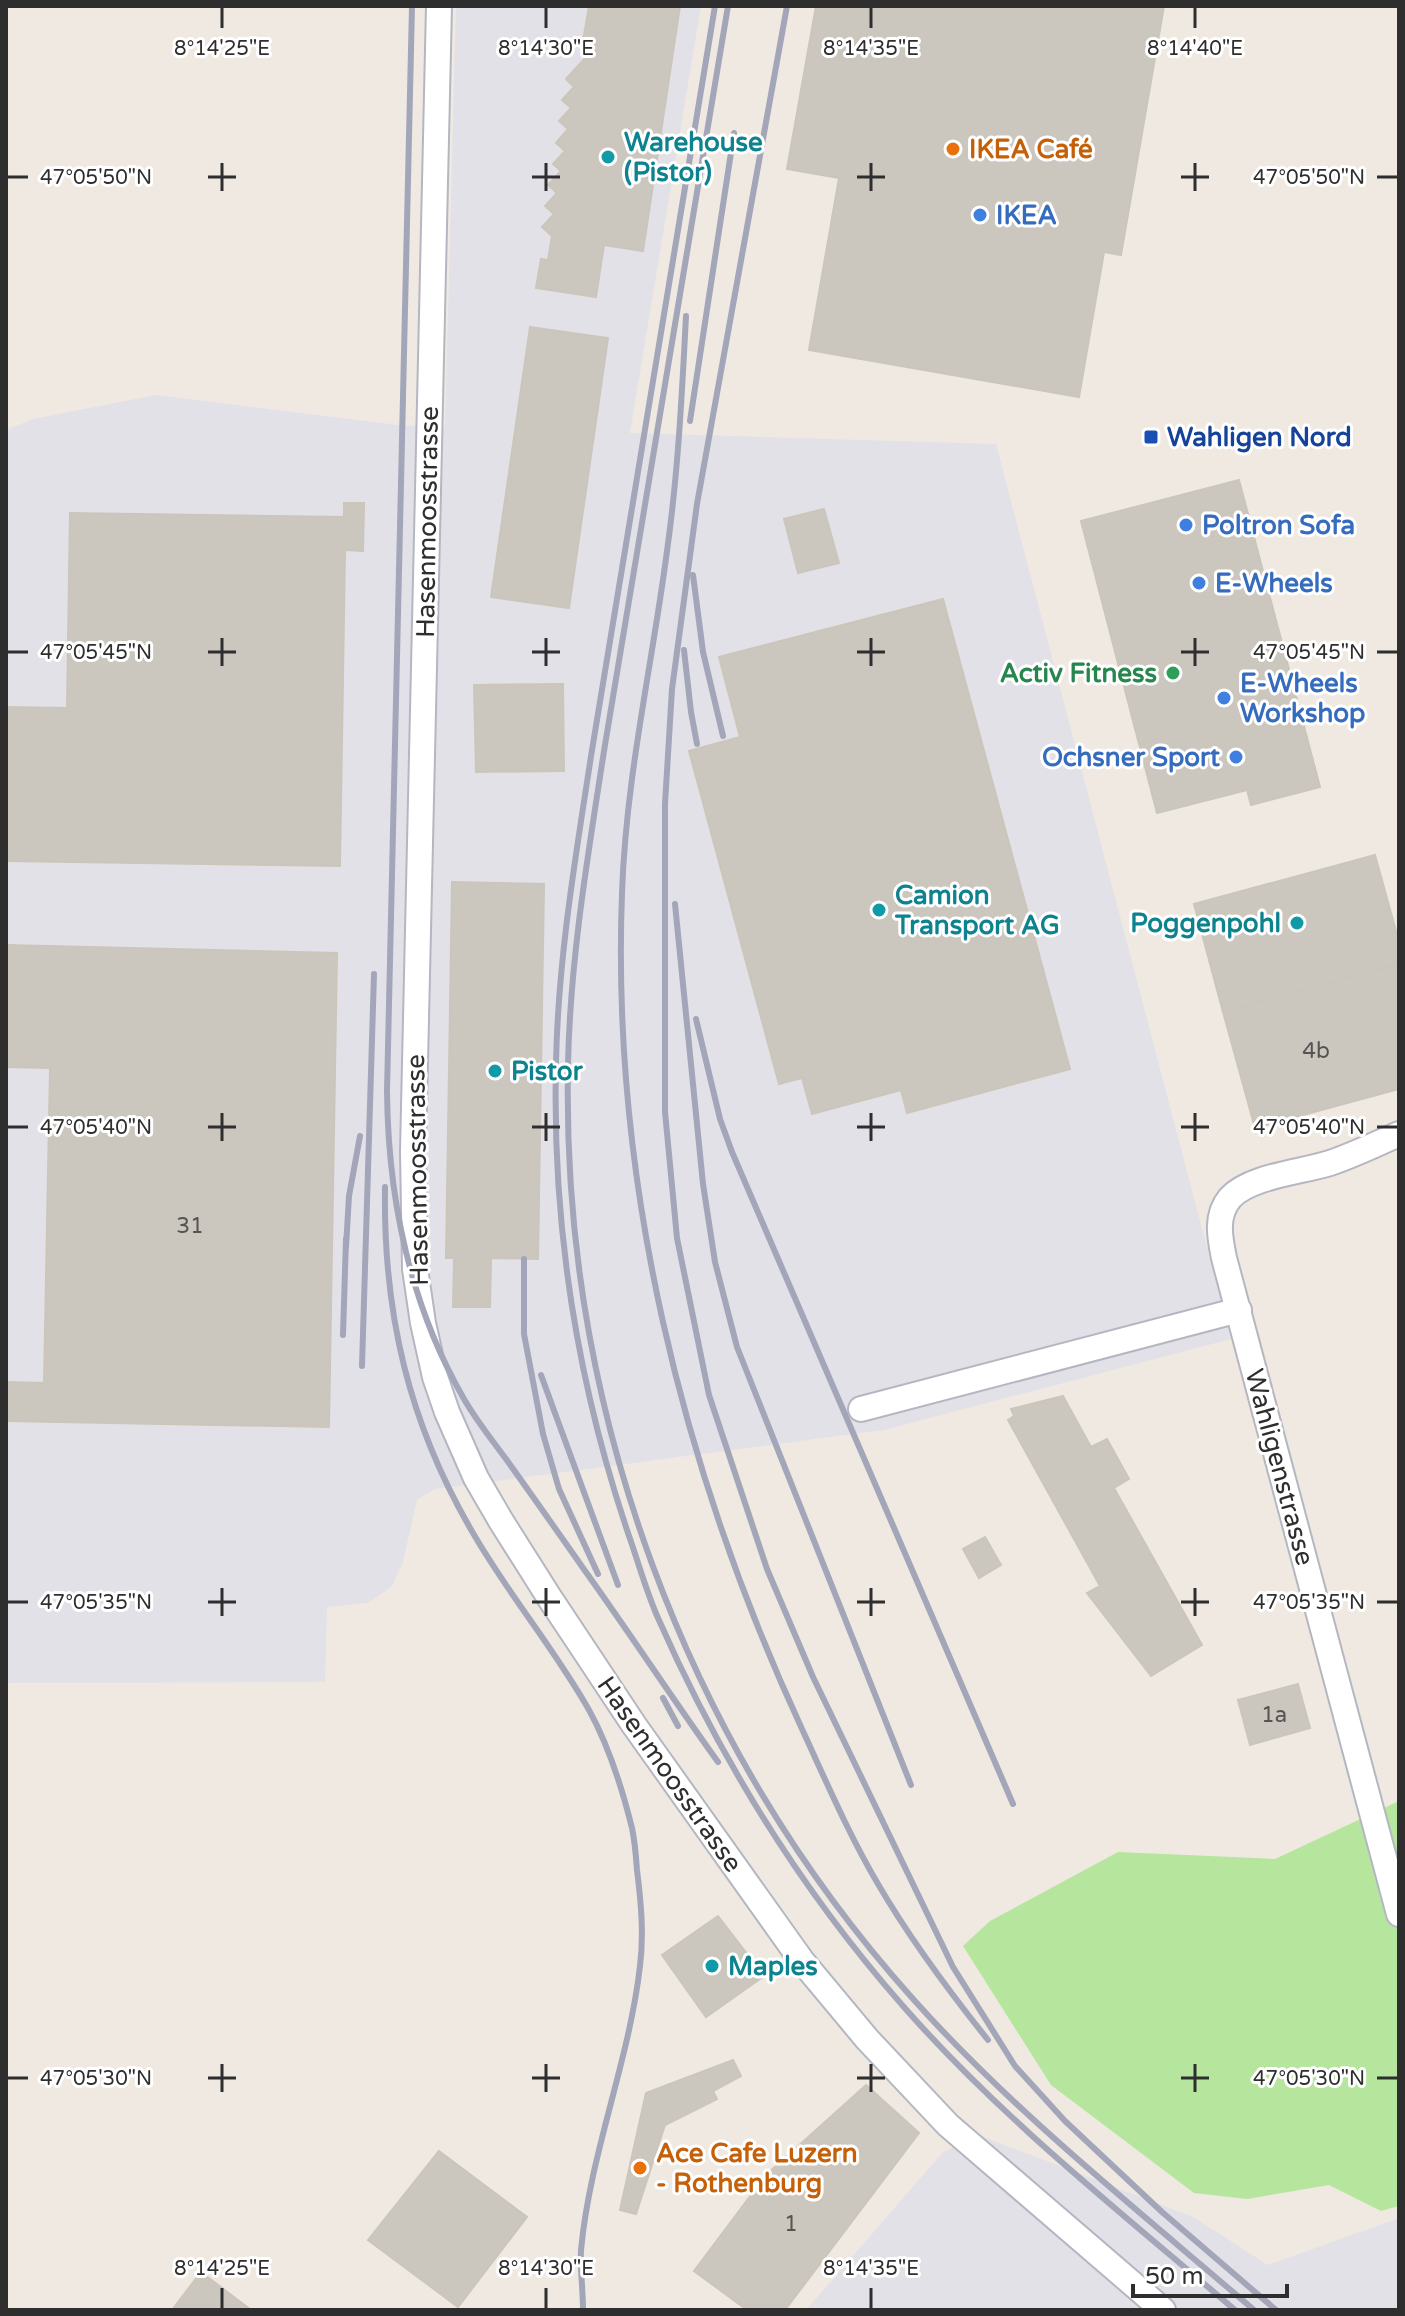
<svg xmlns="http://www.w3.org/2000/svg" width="1405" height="2316" font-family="'Varela Round',sans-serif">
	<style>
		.industrial { fill: #e3e1e8 }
		.green { fill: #b6e59e }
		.building { fill: #cbc7bf; stroke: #cbc5ba; stroke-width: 2 }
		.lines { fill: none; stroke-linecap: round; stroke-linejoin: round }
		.minor-casing { stroke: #b4b7c1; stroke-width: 28 }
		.minor { stroke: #fff; stroke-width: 24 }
		.rail { stroke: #a3a6b8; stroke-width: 6 }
		.ticks { fill: none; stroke: #2e2e2e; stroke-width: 3 }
		.food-dot { fill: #e8710a; stroke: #fff; stroke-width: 3 }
		.culture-dot { fill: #0f9aa8; stroke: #fff; stroke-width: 3 }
		.shop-dot { fill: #3f7fe0; stroke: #fff; stroke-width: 3 }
		.transit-dot { fill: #1a4fb4; stroke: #fff; stroke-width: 3 }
		.leisure-dot { fill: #2e9e5b; stroke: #fff; stroke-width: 3 }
		.labels { text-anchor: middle; stroke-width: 6; stroke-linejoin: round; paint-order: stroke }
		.number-label { font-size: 22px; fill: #555452 }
		.culture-label { font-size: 26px; font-weight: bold; fill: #0d838f; stroke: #fff; text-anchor: start }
		.food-label { font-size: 26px; font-weight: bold; fill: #c56008; stroke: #fff; text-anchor: start }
		.shop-label { font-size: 26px; font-weight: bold; fill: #366cbe; stroke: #fff; text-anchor: start }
		.transit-label { font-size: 26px; font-weight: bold; fill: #164399; stroke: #fff; text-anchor: start }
		.street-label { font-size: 26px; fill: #2e2e2e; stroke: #fff }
		.leisure-label { font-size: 26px; font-weight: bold; fill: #27864d; stroke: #fff; text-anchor: end }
		.ticks-label { font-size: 20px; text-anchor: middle; fill: #2e2e2e; stroke: #fff; stroke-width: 6; stroke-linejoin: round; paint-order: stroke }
	</style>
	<rect width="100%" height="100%" fill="#efe9e1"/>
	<g class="industrial">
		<polygon points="456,6 701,6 630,433 996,444 1231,1339 884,1430 435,1489 417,1500 403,1562 392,1586 368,1603 327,1607 325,1682 6,1683 6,430 33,419 156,395 398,425 445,427"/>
		<polygon points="981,2136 1193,2217 1268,2265 1399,2218 1399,2310 806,2310 943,2152"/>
	</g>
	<polygon class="green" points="1399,1801 1399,2206 1381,2211 1329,2185 1247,2199 1194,2193 1051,2085 963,1946 990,1921 1118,1852 1275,1859"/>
	<g class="building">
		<polygon points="589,6 680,6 643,251 604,245 596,297 536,288 541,259 548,260 552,236 542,227 554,214 545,206 557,193 548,185 561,171 553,164 565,151 556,143 568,129 559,121 571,108 562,100 574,87 566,79 588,55 589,48 582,47"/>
		<polygon points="816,6 1164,6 1121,255 1104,252 1079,397 809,350 839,178 787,169"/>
		<polygon points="530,327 608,338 569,608 491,597"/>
		<polygon points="1239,480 1320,787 1251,805 1247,790 1157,813 1081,521"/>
		<polygon points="344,503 364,503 363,551 345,550 340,866 6,861 6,707 67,708 70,513 344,517"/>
		<polygon points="824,509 839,563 798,573 784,519"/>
		<polygon points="943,599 1070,1069 907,1113 901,1090 812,1114 802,1078 779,1084 689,751 740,737 719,657"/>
		<polygon points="563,684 564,771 476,772 474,685"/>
		<polygon points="1375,855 1399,942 1399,964 1223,1012 1194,904"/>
		<polygon points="452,882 544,884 538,1259 491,1258 490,1307 453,1307 454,1258 446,1258"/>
		<polygon points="6,945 337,953 329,1427 6,1421 6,1382 44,1383 50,1068 6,1067"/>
		<polygon points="1399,964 1399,1089 1255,1128 1223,1012"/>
		<polygon points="1063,1396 1091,1447 1107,1439 1129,1479 1114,1488 1202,1645 1151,1676 1087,1593 1100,1586 1008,1420 1014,1416 1011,1409"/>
		<polygon points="985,1537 1001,1565 979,1578 963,1549"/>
		<polygon points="1298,1684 1310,1728 1250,1745 1238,1700"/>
		<polygon points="718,1916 764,1976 706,2017 662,1955"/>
		<polygon points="733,2060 741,2076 713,2091 717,2099 665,2125 636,2214 620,2210 646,2093"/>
		<polygon points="866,2085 919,2133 785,2310 747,2310 694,2271 766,2175"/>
		<polygon points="439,2151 527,2217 458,2307 368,2240"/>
		<polygon points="201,2272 251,2310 172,2310"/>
	</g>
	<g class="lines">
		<defs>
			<g id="minor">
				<polyline points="439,6 413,1151 415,1269 423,1323 435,1377 447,1412 476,1478 501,1521 549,1597 634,1725 802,1961 867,2039 948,2125 1163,2310"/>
				<path d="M1399 1134C1376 1144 1354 1155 1330 1163 1302 1172 1250 1176 1230 1198 1215 1216 1220 1238 1224 1258L1399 1914"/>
				<polyline points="861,1409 1239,1310"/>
			</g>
		</defs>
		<use href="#minor" class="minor-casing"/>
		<use href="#minor" class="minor"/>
		<g class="rail">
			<path d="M412 6 387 1091C388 1199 410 1305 464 1399 476 1420 492 1440 506 1459 532 1495 557 1531 583 1568 629 1632 672 1698 718 1762"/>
			<path d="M715 6 592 750C576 854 558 958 556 1063 552 1223 577 1382 628 1533 638 1561 646 1591 658 1618 720 1759 801 1890 903 2006 1001 2118 1122 2213 1235 2310"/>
			<path d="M728 6 604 751C588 855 570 960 568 1065 561 1407 685 1745 914 2000 1016 2114 1138 2210 1254 2310"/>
			<polyline points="787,6 697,504 672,689 665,804 665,1112 677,1238 709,1395 767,1569 813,1677 953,1967 1015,2066 1065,2121 1162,2212 1276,2310"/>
			<path d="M686 316C682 394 678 473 667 551 652 666 626 776 622 893 611 1180 682 1470 802 1729 826 1781 849 1835 878 1884 910 1939 948 1990 988 2040"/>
			<polyline points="690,421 734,133"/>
			<polyline points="693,575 703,652 723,736"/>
			<polyline points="684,650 691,712 697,744"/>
			<polyline points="675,904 703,1184 715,1262 737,1347 911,1785"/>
			<polyline points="696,1019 720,1119 732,1152 1013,1804"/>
			<path d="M385 1187C383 1314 409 1424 473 1533 508 1594 554 1648 589 1710 609 1746 622 1788 632 1828 635 1842 636 1856 637 1870 641 1902 644 1934 640 1966 629 2062 590 2153 581 2250 580 2269 583 2290 583 2310"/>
			<polyline points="346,1247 349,1196 360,1136"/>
			<polyline points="524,1259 524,1334 543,1434 559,1489 598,1574"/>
			<polyline points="343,1335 346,1239"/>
			<polyline points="362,1366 374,974"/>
			<polyline points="541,1375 618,1585"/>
			<polyline points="663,1698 678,1726"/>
		</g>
	</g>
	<path class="ticks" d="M222 8V28M546 8V28M871 8V28M1195 8V28M222 163V191M546 163V191M871 163V191M1195 163V191M8 177H28M208 177H236M532 177H560M857 177H885M1181 177H1209M1377 177H1397M222 638V666M546 638V666M871 638V666M1195 638V666M8 652H28M208 652H236M532 652H560M857 652H885M1181 652H1209M1377 652H1397M222 1113V1141M546 1113V1141M871 1113V1141M1195 1113V1141M8 1127H28M208 1127H236M532 1127H560M857 1127H885M1181 1127H1209M1377 1127H1397M222 1588V1616M546 1588V1616M871 1588V1616M1195 1588V1616M8 1602H28M208 1602H236M532 1602H560M857 1602H885M1181 1602H1209M1377 1602H1397M222 2064V2092M546 2064V2092M871 2064V2092M1195 2064V2092M8 2078H28M208 2078H236M532 2078H560M857 2078H885M1181 2078H1209M1377 2078H1397M222 2288V2308M546 2288V2308M871 2288V2308"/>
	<g class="food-dot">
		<circle cx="953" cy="149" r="8"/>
		<circle cx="640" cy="2168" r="8"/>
	</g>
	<g class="culture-dot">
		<circle cx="608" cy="157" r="8"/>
		<circle cx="879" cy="910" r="8"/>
		<circle cx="1297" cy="923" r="8"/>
		<circle cx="495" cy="1071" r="8"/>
		<circle cx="712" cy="1966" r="8"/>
	</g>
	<g class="shop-dot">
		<circle cx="980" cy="215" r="8"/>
		<circle cx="1186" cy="525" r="8"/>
		<circle cx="1199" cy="583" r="8"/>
		<circle cx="1224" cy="698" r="8"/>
		<circle cx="1236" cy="757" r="8"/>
	</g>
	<rect class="transit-dot" x="1143" y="429" width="16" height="16" rx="4"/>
	<circle class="leisure-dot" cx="1173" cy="673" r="8"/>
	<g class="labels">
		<g class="number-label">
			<text x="1316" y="1058">4b</text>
			<text x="190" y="1233">31</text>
			<text x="1274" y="1722">1a</text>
			<text x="791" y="2231">1</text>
		</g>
		<g class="culture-label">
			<text x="624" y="151">Warehouse<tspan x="624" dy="30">(Pistor)</tspan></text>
			<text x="895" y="904">Camion<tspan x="895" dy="30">Transport AG</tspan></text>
			<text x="1281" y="932" text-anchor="end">Poggenpohl</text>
			<text x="511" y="1080">Pistor</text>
			<text x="728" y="1975">Maples</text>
		</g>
		<g class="food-label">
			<text x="969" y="158">IKEA Café</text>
			<text x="656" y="2162">Ace Cafe Luzern<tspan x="656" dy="30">- Rothenburg</tspan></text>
		</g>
		<g class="shop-label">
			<text x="996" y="224">IKEA</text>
			<text x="1202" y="534">Poltron Sofa</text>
			<text x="1215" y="592">E-Wheels</text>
			<text x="1240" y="692">E-Wheels<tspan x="1240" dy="30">Workshop</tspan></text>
			<text x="1220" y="766" text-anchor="end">Ochsner Sport</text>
		</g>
		<g class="transit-label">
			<text x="1167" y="446">Wahligen Nord</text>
		</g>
		<g class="street-label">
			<text transform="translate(427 522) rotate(-89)" y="9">Hasenmoosstrasse</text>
			<text transform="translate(417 1170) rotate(-91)" y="9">Hasenmoosstrasse</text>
			<text transform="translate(1280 1467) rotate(75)" y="9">Wahligenstrasse</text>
			<text transform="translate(670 1774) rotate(55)" y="9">Hasenmoosstrasse</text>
		</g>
		<g class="leisure-label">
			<text x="1157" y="682">Activ Fitness</text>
		</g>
	</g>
	<g class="ticks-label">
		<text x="222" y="55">8°14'25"E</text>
		<text x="546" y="55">8°14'30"E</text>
		<text x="871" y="55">8°14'35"E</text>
		<text x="1195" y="55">8°14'40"E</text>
		<text x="96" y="184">47°05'50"N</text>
		<text x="1309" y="184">47°05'50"N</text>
		<text x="96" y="659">47°05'45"N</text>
		<text x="1309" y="659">47°05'45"N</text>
		<text x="96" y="1134">47°05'40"N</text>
		<text x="1309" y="1134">47°05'40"N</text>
		<text x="96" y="1609">47°05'35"N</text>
		<text x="1309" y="1609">47°05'35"N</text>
		<text x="96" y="2085">47°05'30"N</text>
		<text x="1309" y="2085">47°05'30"N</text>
		<text x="222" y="2275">8°14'25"E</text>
		<text x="546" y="2275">8°14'30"E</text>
		<text x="871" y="2275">8°14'35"E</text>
	</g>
	<rect width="1405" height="2316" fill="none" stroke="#2e2e2e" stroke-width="16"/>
	<path d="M1133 2284v12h154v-12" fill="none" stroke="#2e2e2e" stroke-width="4"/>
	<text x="1145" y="2284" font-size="24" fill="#2e2e2e" stroke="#ffffff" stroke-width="6" paint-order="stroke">50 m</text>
</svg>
